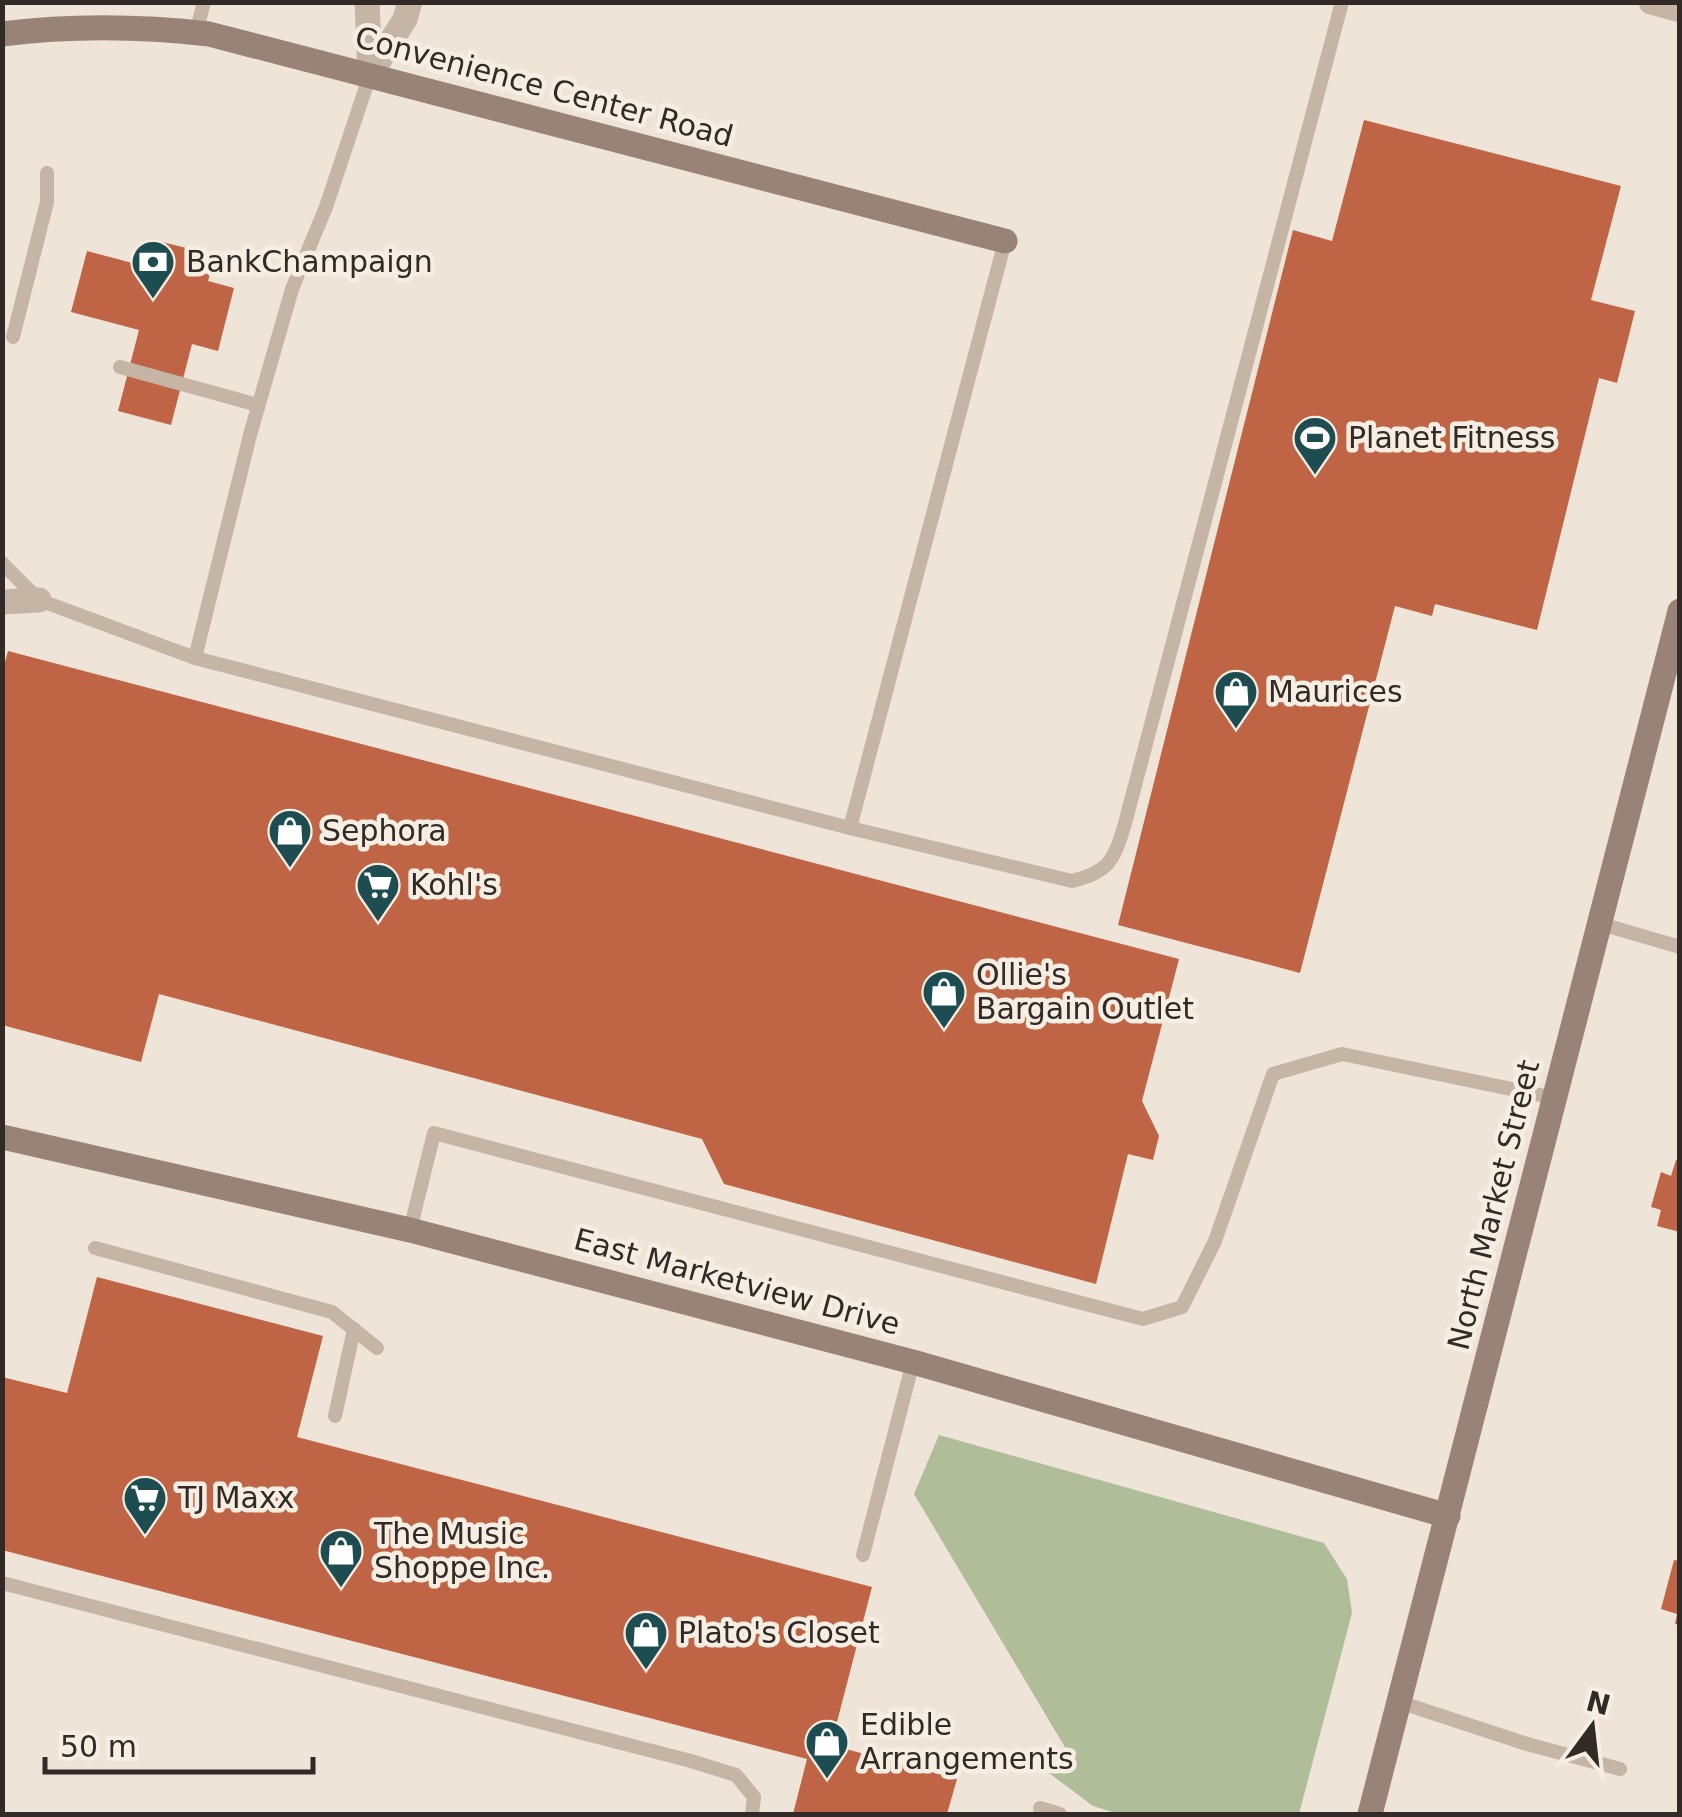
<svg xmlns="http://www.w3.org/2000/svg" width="1682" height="1817" font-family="'DejaVu Sans',sans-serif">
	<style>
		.green { fill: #b0bd99 }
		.building { fill: #bf6546 }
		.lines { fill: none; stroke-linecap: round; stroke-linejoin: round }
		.lane { stroke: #c6b4a5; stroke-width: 14 }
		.street { stroke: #c6b4a5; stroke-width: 25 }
		.secondary { stroke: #998376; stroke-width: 25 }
		.labels { text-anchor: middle; stroke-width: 9; stroke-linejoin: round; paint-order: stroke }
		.street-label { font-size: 30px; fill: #322a26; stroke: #f7eee3 }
		.poi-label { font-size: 30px; fill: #322a26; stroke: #f7eee3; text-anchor: start }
	</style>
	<rect width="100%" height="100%" fill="#efe4d8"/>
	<polygon class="green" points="939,1435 1324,1543 1347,1579 1352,1613 1299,1814 1119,1814 1093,1806 1049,1773 1072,1759 914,1494"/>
	<g class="building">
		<polygon points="1364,120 1621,186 1591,300 1635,311 1617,383 1599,378 1537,630 1435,604 1432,616 1395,606 1300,973 1118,925 1293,230 1332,241"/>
		<polygon points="162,242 215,255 208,281 234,288 218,351 192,344 171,425 118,411 139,330 71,312 87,251 155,269"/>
		<polygon points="8,651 1179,959 1142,1101 1159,1136 1153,1160 1128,1154 1096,1284 724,1184 702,1139 159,994 141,1062 2,1025 2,673"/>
		<polygon points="1676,1160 1680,1161 1680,1232 1657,1226 1661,1210 1651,1207 1661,1172 1671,1176"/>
		<polygon points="97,1277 323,1336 297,1437 872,1587 831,1745 957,1779 947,1814 793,1814 807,1759 2,1550 2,1377 67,1393"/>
		<polygon points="1674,1560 1680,1561 1680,1625 1675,1624 1677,1614 1661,1609"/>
	</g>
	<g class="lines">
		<g class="lane">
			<polyline points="196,33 204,2"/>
			<polyline points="13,337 47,202 47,173"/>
			<polyline points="120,367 258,405"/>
			<path d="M2 563 39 600 195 658 850 828 1072 881C1108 872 1113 862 1124 827L1342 2"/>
			<polyline points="195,658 250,435 292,289 326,207 370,75"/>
			<polyline points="850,828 1005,241"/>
			<polyline points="1601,924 1680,947"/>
			<polyline points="410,1230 434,1133 1143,1319 1182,1307 1215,1241 1273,1074 1342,1054 1555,1098"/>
			<polyline points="95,1248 332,1312 377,1348"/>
			<polyline points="335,1416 354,1329"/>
			<polyline points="863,1555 913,1362"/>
			<polyline points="2,1583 691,1761 736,1775 754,1797 752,1814"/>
			<polyline points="1399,1702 1527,1744 1620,1769"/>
			<polyline points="1040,1808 1060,1814"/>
		</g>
		<g class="street">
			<polyline points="367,2 370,75"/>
			<polyline points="1651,2 1680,10"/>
			<polyline points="370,75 405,19 410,2"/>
			<polyline points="2,602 39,600"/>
		</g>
		<g class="secondary">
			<path d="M2 34C72 25 140 26 209 34L1005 241"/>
			<polyline points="2,1137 410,1230 913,1362 1448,1516"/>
			<polyline points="1370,1814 1680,611"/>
		</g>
	</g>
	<defs>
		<symbol id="bank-pin" viewBox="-11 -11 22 30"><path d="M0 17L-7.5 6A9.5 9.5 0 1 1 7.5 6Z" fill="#1e4d51" stroke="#f7eee3"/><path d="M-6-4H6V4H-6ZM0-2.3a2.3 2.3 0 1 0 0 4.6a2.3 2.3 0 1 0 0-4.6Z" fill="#fff"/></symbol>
		<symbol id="stadium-pin" viewBox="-11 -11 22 30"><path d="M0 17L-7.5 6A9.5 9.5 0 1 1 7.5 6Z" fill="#1e4d51" stroke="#f7eee3"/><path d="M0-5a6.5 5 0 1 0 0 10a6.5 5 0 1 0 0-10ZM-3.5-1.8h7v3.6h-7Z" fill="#fff"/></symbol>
		<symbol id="shop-pin" viewBox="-11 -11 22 30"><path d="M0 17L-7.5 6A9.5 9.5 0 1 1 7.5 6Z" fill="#1e4d51" stroke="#f7eee3"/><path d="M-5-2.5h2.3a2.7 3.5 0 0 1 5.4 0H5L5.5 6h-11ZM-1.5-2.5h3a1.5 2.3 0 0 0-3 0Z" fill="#fff"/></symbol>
		<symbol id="supermarket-pin" viewBox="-11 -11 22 30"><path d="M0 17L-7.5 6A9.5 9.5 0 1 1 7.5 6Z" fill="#1e4d51" stroke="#f7eee3"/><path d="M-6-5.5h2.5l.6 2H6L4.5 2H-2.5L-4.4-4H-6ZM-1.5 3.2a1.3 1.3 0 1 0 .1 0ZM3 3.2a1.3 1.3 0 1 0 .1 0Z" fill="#fff"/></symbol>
	</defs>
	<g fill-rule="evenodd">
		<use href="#bank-pin" x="128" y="237" width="50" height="68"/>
		<use href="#stadium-pin" x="1290" y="413" width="50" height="68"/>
		<use href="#shop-pin" x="1211" y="667" width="50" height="68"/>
		<use href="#shop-pin" x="265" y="806" width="50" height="68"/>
		<use href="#supermarket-pin" x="353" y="860" width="50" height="68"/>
		<use href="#shop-pin" x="919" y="967" width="50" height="68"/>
		<use href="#supermarket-pin" x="120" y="1473" width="50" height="68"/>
		<use href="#shop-pin" x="316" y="1526" width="50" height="68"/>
		<use href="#shop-pin" x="621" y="1608" width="50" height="68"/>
		<use href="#shop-pin" x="802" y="1717" width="50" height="68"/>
	</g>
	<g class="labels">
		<g class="street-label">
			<text transform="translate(544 87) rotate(15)" y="10">Convenience Center Road</text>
			<text transform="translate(1494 1205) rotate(-76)" y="10">North Market Street</text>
			<text transform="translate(737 1282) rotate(15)" y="10">East Marketview Drive</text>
		</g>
		<g class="poi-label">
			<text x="186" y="272">BankChampaign</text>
			<text x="1348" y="448">Planet Fitness</text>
			<text x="1268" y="702">Maurices</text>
			<text x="322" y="841">Sephora</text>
			<text x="410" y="895">Kohl's</text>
			<text x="976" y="985">Ollie's<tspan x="976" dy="34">Bargain Outlet</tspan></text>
			<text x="178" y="1508">TJ Maxx</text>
			<text x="374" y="1544">The Music<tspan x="374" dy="34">Shoppe Inc.</tspan></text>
			<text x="678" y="1643">Plato's Closet</text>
			<text x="860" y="1735">Edible<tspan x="860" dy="34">Arrangements</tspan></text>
		</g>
	</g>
	<rect width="1682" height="1817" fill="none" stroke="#322a26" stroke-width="10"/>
	<g transform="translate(1592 1727) rotate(15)" stroke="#f7eee3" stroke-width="8" paint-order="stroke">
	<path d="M0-8L18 38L0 25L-18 38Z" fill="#322a26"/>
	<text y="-15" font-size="28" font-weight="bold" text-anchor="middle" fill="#322a26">N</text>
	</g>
	<path d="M45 1757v15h268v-15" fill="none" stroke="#322a26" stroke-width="5"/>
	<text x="60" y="1757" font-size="30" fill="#322a26" stroke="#f7eee3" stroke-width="8" paint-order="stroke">50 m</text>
</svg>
